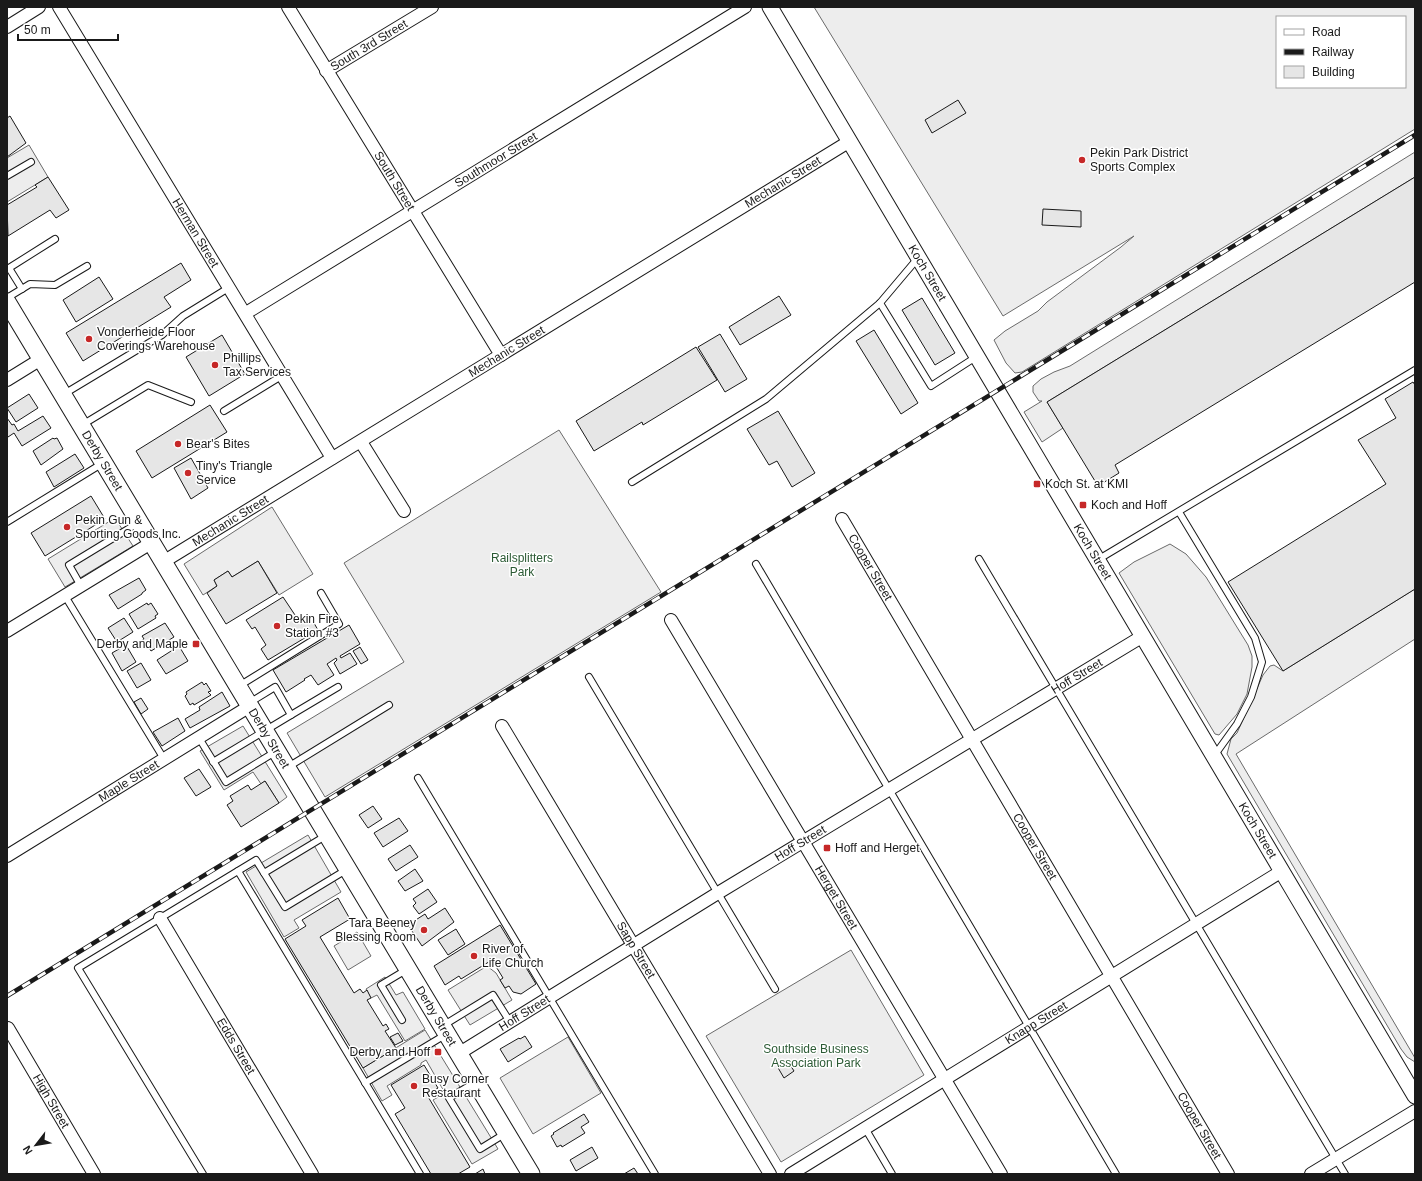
<svg xmlns="http://www.w3.org/2000/svg" width="1422" height="1181" font-family="Helvetica,sans-serif">
	<style>
		.built { fill: #ededed; stroke: #6a6a6a; fill-rule: evenodd }
		.building { fill: #e6e6e6; stroke: #1a1a1a }
		.lines { fill: none; stroke-linecap: round; stroke-linejoin: round }
		.service-casing { stroke: #1a1a1a; stroke-width: 8 }
		.minor-casing { stroke: #1a1a1a; stroke-width: 14 }
		.tertiary-casing { stroke: #1a1a1a; stroke-width: 17 }
		.secondary-casing { stroke: #1a1a1a; stroke-width: 19 }
		.service { stroke: #fff; stroke-width: 6 }
		.minor { stroke: #fff; stroke-width: 12 }
		.tertiary { stroke: #fff; stroke-width: 15 }
		.secondary { stroke: #fff; stroke-width: 17 }
		.rail-casing { stroke: #1a1a1a; stroke-width: 4.5 }
		.rail { stroke: #fff; stroke-width: 3; stroke-dasharray: 9; stroke-linecap: butt }
		.poi-dot { fill: #c62828; stroke: #fff; stroke-width: 1.5 }
		.labels { text-anchor: middle; stroke-width: 3; stroke-linejoin: round; paint-order: stroke }
		.street-label { font-size: 12px; fill: #1a1a1a; stroke: #fff }
		.poi-label { font-size: 12px; fill: #1a1a1a; stroke: #fff; text-anchor: start }
		.park-label { font-size: 12px; fill: #2b5a34; stroke: #fff }
	</style>
	<rect width="100%" height="100%" fill="#fff"/>
	<g class="built">
		<path d="M814 7H1415V129L1022 372 1015 373 1006 363 994 340 1005 331 1038 311 1047 302 1121 247 1134 236 1003 316ZM1277 17H1405V87H1277Z"/>
		<polygon points="29,145 48,177 7,202 7,158"/>
		<polygon points="1415,152 1415,177 1047,402 1063,428 1042,442 1024,412 1042,401 1039,401 1033,392 1033,386 1041,379 1054,372 1070,366"/>
		<polygon points="559,430 661,592 325,797 287,733 404,662 344,563"/>
		<polygon points="272,507 313,574 279,595 258,561 232,577 228,571 214,580 217,586 203,595 184,564"/>
		<polygon points="115,518 133,546 65,587 48,559"/>
		<polygon points="1170,544 1186,554 1206,577 1248,645 1252,656 1252,667 1247,694 1237,714 1219,735 1215,734 1119,573 1134,562"/>
		<polygon points="1415,589 1415,639 1236,754 1415,1058 1415,1062 1407,1057 1401,1049 1227,754 1231,739 1237,733 1263,675 1270,666 1274,665 1283,671"/>
		<polygon points="243,726 287,797 279,803 265,781 261,784 253,772 224,790 200,751"/>
		<polygon points="308,835 341,892 294,920 299,928 284,937 246,872"/>
		<polygon points="357,932 371,956 348,970 334,946"/>
		<polygon points="851,950 924,1075 781,1162 706,1036"/>
		<polygon points="487,966 496,973 512,1000 470,1025 448,990"/>
		<polygon points="385,977 396,995 403,992 425,1029 405,1041 377,995 371,998 366,989"/>
		<polygon points="425,1030 498,1149 472,1164 433,1100 445,1093 426,1060 421,1063 421,1065 387,1086 392,1095 382,1101 363,1068"/>
		<polygon points="568,1037 601,1093 533,1134 500,1078"/>
	</g>
	<g class="building">
		<polygon points="958,100 966,113 932,133 925,120"/>
		<polygon points="10,116 26,143 7,157 7,118"/>
		<polygon points="48,177 69,210 56,218 50,210 8,236 7,205 37,187 35,185"/>
		<polygon points="1415,177 1415,282 1115,465 1119,473 1098,486 1047,402"/>
		<polygon points="1043,209 1081,211 1081,227 1042,225"/>
		<polygon points="181,263 191,280 164,297 171,307 83,361 66,333"/>
		<polygon points="99,277 113,299 76,322 63,300"/>
		<polygon points="779,296 791,315 740,345 729,327"/>
		<polygon points="922,298 955,353 935,365 902,310"/>
		<polygon points="874,330 918,403 901,414 856,341"/>
		<polygon points="720,334 747,379 725,392 698,347"/>
		<polygon points="222,335 245,374 209,396 186,357"/>
		<polygon points="696,347 717,380 643,425 642,422 594,451 576,421"/>
		<polygon points="1413,382 1415,385 1415,589 1283,671 1228,582 1386,484 1358,440 1396,418 1385,399"/>
		<polygon points="29,394 38,408 16,422 7,408"/>
		<polygon points="210,405 227,432 152,478 136,451"/>
		<polygon points="778,411 815,473 792,487 777,461 769,465 747,429"/>
		<polygon points="43,416 51,428 22,446 14,433 8,437 7,435 7,418 12,425 14,424 18,431"/>
		<polygon points="53,438 54,439 57,438 63,449 41,465 33,451"/>
		<polygon points="75,454 84,468 54,487 46,472"/>
		<polygon points="191,458 208,488 191,499 174,468"/>
		<polygon points="91,496 105,519 45,556 31,533"/>
		<polygon points="258,561 277,593 226,624 207,593 217,586 214,580 228,571 232,577"/>
		<polygon points="139,578 146,590 142,593 142,594 118,609 109,595"/>
		<polygon points="283,597 301,624 311,618 318,630 268,660 261,649 266,645 255,627 252,629 246,620"/>
		<polygon points="147,603 148,605 151,603 158,614 155,616 156,618 138,629 129,614"/>
		<polygon points="124,618 133,632 117,642 108,628"/>
		<polygon points="165,623 174,637 151,651 148,646 144,648 140,642 144,639 142,636"/>
		<polygon points="349,625 360,644 340,656 341,658 350,653 357,664 340,674 334,663 337,660 336,658 327,664 334,675 318,685 311,675 304,679 305,680 286,692 273,670"/>
		<polygon points="126,645 136,662 122,671 112,653"/>
		<polygon points="179,646 188,661 166,674 157,660"/>
		<polygon points="360,647 368,660 361,664 353,651"/>
		<polygon points="141,663 151,680 137,688 127,671"/>
		<polygon points="202,682 204,685 206,683 211,691 208,692 211,695 194,705 193,703 190,705 185,696 187,694 186,692"/>
		<polygon points="222,692 230,706 190,728 185,719 200,710 199,707"/>
		<polygon points="141,698 148,709 141,714 134,702"/>
		<polygon points="178,718 185,731 162,746 153,732"/>
		<polygon points="199,769 211,787 196,796 184,778"/>
		<polygon points="265,781 279,803 241,827 227,805 233,801 230,796 248,785 251,790"/>
		<polygon points="373,806 382,819 368,828 359,815"/>
		<polygon points="399,818 408,831 383,847 374,833"/>
		<polygon points="410,845 418,857 396,871 388,859"/>
		<polygon points="415,869 423,881 405,891 398,881"/>
		<polygon points="428,889 437,902 419,914 413,906 416,903 413,899"/>
		<polygon points="338,898 350,919 320,937 354,993 360,989 363,993 367,990 371,998 367,1000 383,1026 386,1024 389,1029 385,1031 396,1048 363,1068 285,939 306,926 302,920"/>
		<polygon points="445,908 454,922 422,946 408,925 425,914 428,919"/>
		<polygon points="500,925 536,984 521,994 513,992 509,986 505,988 500,980 503,978 492,960 461,979 459,976 445,985 434,966"/>
		<polygon points="456,929 465,944 448,955 438,940"/>
		<polygon points="398,1033 403,1041 395,1045 390,1037"/>
		<polygon points="525,1036 532,1047 508,1062 500,1049 519,1038 520,1039"/>
		<polygon points="787,1060 794,1071 784,1078 777,1066"/>
		<polygon points="424,1065 438,1088 427,1095 470,1167 458,1174 431,1174 395,1114 405,1108 391,1085"/>
		<polygon points="584,1114 589,1122 581,1127 585,1133 562,1147 561,1145 557,1147 551,1136 554,1134 553,1133"/>
		<polygon points="592,1147 598,1158 576,1171 570,1160"/>
		<polygon points="634,1168 638,1174 624,1174"/>
		<polygon points="483,1169 485,1174 475,1174"/>
	</g>
	<g class="lines">
		<defs>
			<g id="service">
				<polyline points="7,176 31,162"/>
				<polyline points="22,289 9,268 55,239"/>
				<polyline points="7,298 30,284 55,285 87,266"/>
				<polyline points="880,303 931,386 976,357"/>
				<polyline points="64,394 162,335 183,316 230,287"/>
				<polyline points="224,411 283,375"/>
				<polyline points="82,425 148,385 191,402"/>
				<polyline points="632,482 766,399 880,303 918,258"/>
				<polyline points="1179,512 1255,638 1262,662 1251,697 1237,724 1214,756"/>
				<polyline points="7,522 103,463"/>
				<polyline points="979,559 1345,1174"/>
				<polyline points="1099,559 1415,370"/>
				<polyline points="756,564 1116,1174"/>
				<polyline points="81,586 69,565 138,523"/>
				<polyline points="65,596 164,759"/>
				<polyline points="589,677 775,989"/>
				<polyline points="239,686 339,624 321,593"/>
				<polyline points="291,715 338,687"/>
				<polyline points="199,738 226,782 275,752"/>
				<polyline points="213,762 291,715 275,687 249,703"/>
				<polyline points="288,767 389,705"/>
				<polyline points="418,778 655,1174"/>
				<polyline points="327,835 264,873 285,907 346,870"/>
				<polyline points="238,871 420,1174"/>
				<polyline points="402,1020 381,985 406,970"/>
				<polyline points="444,1025 493,995 510,1022"/>
				<polyline points="365,1083 445,1035"/>
				<polyline points="474,1083 449,1098 480,1149 506,1133"/>
				<polyline points="865,1128 892,1174"/>
				<polyline points="203,1174 78,968 256,860 264,873"/>
			</g>
			<g id="minor">
				<path id="s1" d="M59 7 332 458"/>
				<path id="s2" d="M288 7 501 355"/>
				<polyline points="7,27 39,7"/>
				<path id="s3" d="M326 71 432 7"/>
				<path id="s4" d="M246 313 745 7"/>
				<polyline points="7,380 41,359"/>
				<polyline points="361,442 404,511"/>
				<path id="s5" d="M842 519 1228 1174"/>
				<path id="s6" d="M163 562 850 141"/>
				<path id="s7" d="M671 620 1001 1174"/>
				<polyline points="7,631 151,543"/>
				<path id="s8" d="M502 726 770 1174"/>
				<path id="s9" d="M7 856 250 706"/>
				<path id="s10" d="M160 918 312 1174"/>
				<path id="s11" d="M8 1028 94 1174"/>
				<path id="s12" d="M458 1054 718 893 1143 636"/>
				<path id="s13" d="M791 1174 1282 871"/>
				<polyline points="1311,1174 1415,1111"/>
			</g>
			<g id="tertiary">
				<path id="s14" d="M770 7 1415 1096"/>
			</g>
			<g id="secondary">
				<path id="s15" d="M7 302 531 1174"/>
			</g>
		</defs>
		<use href="#service" class="service-casing"/>
		<use href="#minor" class="minor-casing"/>
		<use href="#tertiary" class="tertiary-casing"/>
		<use href="#secondary" class="secondary-casing"/>
		<use href="#service" class="service"/>
		<use href="#minor" class="minor"/>
		<use href="#tertiary" class="tertiary"/>
		<use href="#secondary" class="secondary"/>
		<defs>
			<polyline id="rail" points="7,996 1415,135"/>
		</defs>
		<use href="#rail" class="rail-casing"/>
		<use href="#rail" class="rail"/>
	</g>
	<g class="poi-dot">
		<circle cx="1082" cy="160" r="4"/>
		<circle cx="89" cy="339" r="4"/>
		<circle cx="215" cy="365" r="4"/>
		<circle cx="178" cy="444" r="4"/>
		<circle cx="188" cy="473" r="4"/>
		<rect x="1033" y="480" width="8" height="8" rx="2"/>
		<rect x="1079" y="501" width="8" height="8" rx="2"/>
		<circle cx="67" cy="527" r="4"/>
		<circle cx="277" cy="626" r="4"/>
		<rect x="192" y="640" width="8" height="8" rx="2"/>
		<rect x="823" y="844" width="8" height="8" rx="2"/>
		<circle cx="424" cy="930" r="4"/>
		<circle cx="474" cy="956" r="4"/>
		<rect x="434" y="1048" width="8" height="8" rx="2"/>
		<circle cx="414" cy="1086" r="4"/>
	</g>
	<g class="labels">
		<g class="street-label">
			<text dy="4" stroke="none"><textPath href="#s3" startOffset="50">South 3rd Street</textPath></text>
			<text dy="4" stroke="none"><textPath href="#s4" startOffset="293">Southmoor Street</textPath></text>
			<text dy="4" stroke="none"><textPath href="#s2" startOffset="204">South Street</textPath></text>
			<text dy="4" stroke="none"><textPath href="#s6" startOffset="727">Mechanic Street</textPath></text>
			<text dy="4" stroke="none"><textPath href="#s1" startOffset="264">Herman Street</textPath></text>
			<text dy="4" stroke="none"><textPath href="#s14" startOffset="309">Koch Street</textPath></text>
			<text dy="4" stroke="none"><textPath href="#s6" startOffset="403">Mechanic Street</textPath></text>
			<text dy="4" stroke="none"><textPath href="#s15" startOffset="185">Derby Street</textPath></text>
			<text dy="4" stroke="none"><textPath href="#s6" startOffset="79">Mechanic Street</textPath></text>
			<text dy="4" stroke="none"><textPath href="#s14" startOffset="633">Koch Street</textPath></text>
			<text dy="4" stroke="none"><textPath href="#s5" startOffset="56">Cooper Street</textPath></text>
			<text dy="4" stroke="none"><textPath href="#s12" startOffset="725">Hoff Street</textPath></text>
			<text dy="4" stroke="none"><textPath href="#s15" startOffset="509">Derby Street</textPath></text>
			<text dy="4" stroke="none"><textPath href="#s9" startOffset="143">Maple Street</textPath></text>
			<text dy="4" stroke="none"><textPath href="#s14" startOffset="957">Koch Street</textPath></text>
			<text dy="4" stroke="none"><textPath href="#s12" startOffset="402">Hoff Street</textPath></text>
			<text dy="4" stroke="none"><textPath href="#s5" startOffset="380">Cooper Street</textPath></text>
			<text dy="4" stroke="none"><textPath href="#s7" startOffset="323">Herget Street</textPath></text>
			<text dy="4" stroke="none"><textPath href="#s8" startOffset="261">Sapp Street</textPath></text>
			<text dy="4" stroke="none"><textPath href="#s12" startOffset="78">Hoff Street</textPath></text>
			<text dy="4" stroke="none"><textPath href="#s15" startOffset="833">Derby Street</textPath></text>
			<text dy="4" stroke="none"><textPath href="#s13" startOffset="288">Knapp Street</textPath></text>
			<text dy="4" stroke="none"><textPath href="#s10" startOffset="149">Edds Street</textPath></text>
			<text dy="4" stroke="none"><textPath href="#s11" startOffset="85">High Street</textPath></text>
			<text dy="4" stroke="none"><textPath href="#s5" startOffset="704">Cooper Street</textPath></text>
		</g>
		<g class="poi-label">
			<text x="1090" y="157">Pekin Park District<tspan x="1090" dy="14">Sports Complex</tspan></text>
			<text x="97" y="336">Vonderheide Floor<tspan x="97" dy="14">Coverings Warehouse</tspan></text>
			<text x="223" y="362">Phillips<tspan x="223" dy="14">Tax Services</tspan></text>
			<text x="186" y="448">Bear's Bites</text>
			<text x="196" y="470">Tiny's Triangle<tspan x="196" dy="14">Service</tspan></text>
			<text x="1045" y="488">Koch St. at KMI</text>
			<text x="1091" y="509">Koch and Hoff</text>
			<text x="75" y="524">Pekin Gun &amp;<tspan x="75" dy="14">Sporting Goods Inc.</tspan></text>
			<text x="285" y="623">Pekin Fire<tspan x="285" dy="14">Station #3</tspan></text>
			<text x="188" y="648" text-anchor="end">Derby and Maple</text>
			<text x="835" y="852">Hoff and Herget</text>
			<text x="416" y="927" text-anchor="end">Tara Beeney<tspan x="416" dy="14">Blessing Room</tspan></text>
			<text x="482" y="953">River of<tspan x="482" dy="14">Life Church</tspan></text>
			<text x="430" y="1056" text-anchor="end">Derby and Hoff</text>
			<text x="422" y="1083">Busy Corner<tspan x="422" dy="14">Restaurant</tspan></text>
		</g>
		<g class="park-label">
			<text x="522" y="562">Railsplitters<tspan x="522" dy="14">Park</tspan></text>
			<text x="816" y="1053">Southside Business<tspan x="816" dy="14">Association Park</tspan></text>
		</g>
	</g>
	<rect width="1422" height="1181" fill="none" stroke="#1a1a1a" stroke-width="16"/>
	<rect x="1276" y="16" width="130" height="72" fill="#ffffff" stroke="#a3a3a3"/>
	<rect x="1284" y="29" width="20" height="6" fill="#ffffff" stroke="#a3a3a3"/>
	<text x="1312" y="36" font-size="12" fill="#1a1a1a">Road</text>
	<rect x="1284" y="49" width="20" height="6" fill="#1a1a1a" stroke="#a3a3a3"/>
	<text x="1312" y="56" font-size="12" fill="#1a1a1a">Railway</text>
	<rect x="1284" y="66" width="20" height="12" fill="#e6e6e6" stroke="#a3a3a3"/>
	<text x="1312" y="76" font-size="12" fill="#1a1a1a">Building</text>
	<g transform="translate(36 1145) rotate(239)" stroke="#ffffff" stroke-width="3" paint-order="stroke">
	<path d="M0-3L7 15L0 10L-7 15Z" fill="#1a1a1a"/>
	<text y="-6" font-size="11" font-weight="bold" text-anchor="middle" fill="#1a1a1a">N</text>
	</g>
	<path d="M18 34v6h100v-6" fill="none" stroke="#1a1a1a" stroke-width="2"/>
	<text x="24" y="34" font-size="12" fill="#1a1a1a" stroke="#ffffff" stroke-width="3" paint-order="stroke">50 m</text>
</svg>
